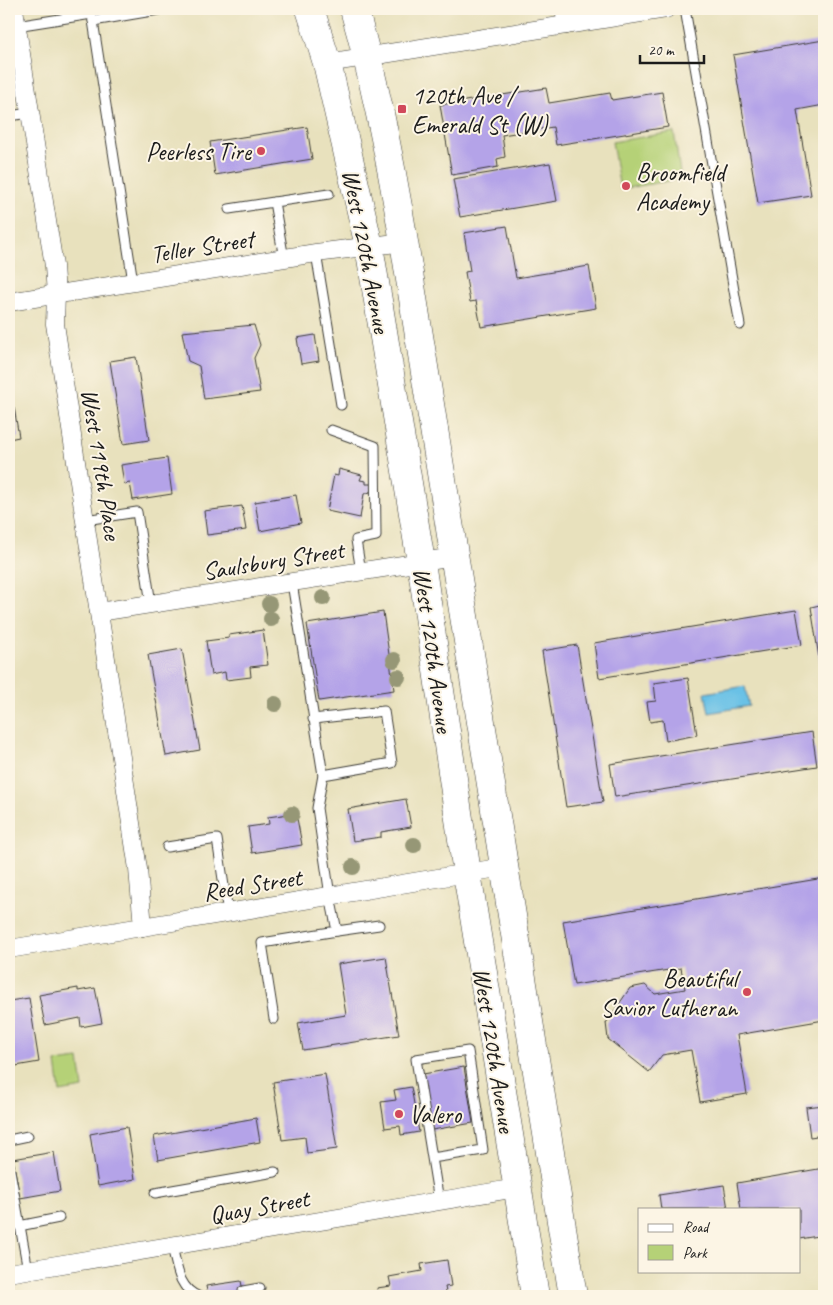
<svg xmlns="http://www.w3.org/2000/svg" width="833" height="1305" font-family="Caveat,sans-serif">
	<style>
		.green { fill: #b5d177; stroke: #68764a }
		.water { fill: #69c1e6; stroke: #426e81 }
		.building { fill: #b4a3e8 }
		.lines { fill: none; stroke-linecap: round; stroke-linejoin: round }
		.service-casing { stroke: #3b3a34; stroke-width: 11 }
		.minor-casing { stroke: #3b3a34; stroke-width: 19 }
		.primary-casing { stroke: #3b3a34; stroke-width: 29 }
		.service { stroke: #fff; stroke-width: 9 }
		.minor { stroke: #fff; stroke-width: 18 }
		.primary { stroke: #fff; stroke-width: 28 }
		.tree { fill: #969776 }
		.poi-dot { fill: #d1495b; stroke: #fcf5e5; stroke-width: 2 }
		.labels { text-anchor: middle; stroke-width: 4; stroke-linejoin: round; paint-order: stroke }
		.poi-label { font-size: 25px; fill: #1c1c1c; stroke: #fcf5e5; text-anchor: start }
		.street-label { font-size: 25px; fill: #1c1c1c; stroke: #fcf5e5 }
	</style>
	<rect width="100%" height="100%" fill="#fcf5e5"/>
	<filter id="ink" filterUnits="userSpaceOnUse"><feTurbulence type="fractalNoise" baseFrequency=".02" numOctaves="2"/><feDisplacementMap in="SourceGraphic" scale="10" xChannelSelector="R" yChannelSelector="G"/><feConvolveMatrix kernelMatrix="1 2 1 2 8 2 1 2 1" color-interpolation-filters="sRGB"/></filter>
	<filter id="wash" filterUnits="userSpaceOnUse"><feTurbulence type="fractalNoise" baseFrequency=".0096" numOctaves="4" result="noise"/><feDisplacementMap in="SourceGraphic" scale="20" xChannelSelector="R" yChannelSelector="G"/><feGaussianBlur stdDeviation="1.12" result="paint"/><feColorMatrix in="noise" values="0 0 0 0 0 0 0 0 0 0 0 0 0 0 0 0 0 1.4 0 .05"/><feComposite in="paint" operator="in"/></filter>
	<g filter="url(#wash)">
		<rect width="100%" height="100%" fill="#e8e1bd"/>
		<g class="green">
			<polygon points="674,132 681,179 620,189 612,142"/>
			<polygon points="79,1059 83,1088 60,1092 56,1062"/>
		</g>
		<polygon class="water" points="745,686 749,706 709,713 705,693"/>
		<g id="blocks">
			<g class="building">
				<polygon points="824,40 824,105 797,110 811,195 758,203 733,55"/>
				<polygon points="546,88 549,103 610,93 612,100 662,92 668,127 556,145 553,127 502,135 505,157 497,159 498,167 452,175 440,105"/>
				<polygon points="307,127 312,159 215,175 210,142"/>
				<polygon points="550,163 557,201 460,217 453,179"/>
				<polygon points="507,226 516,278 589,266 596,308 481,327 476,301 470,302 465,272 470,271 464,233"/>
				<polygon points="254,325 260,345 254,358 260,392 204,399 199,366 188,361 182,332"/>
				<polygon points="315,335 319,361 301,364 297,338"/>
				<polygon points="136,357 149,440 123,444 110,361"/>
				<polygon points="14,407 19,437 9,439 9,408"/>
				<polygon points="167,458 172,494 133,500 130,483 124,484 121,465"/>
				<polygon points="339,469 362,475 360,480 366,481 366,484 372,484 370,492 364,494 360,518 327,511 334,475 338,476"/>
				<polygon points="296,495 301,523 260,531 255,502"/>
				<polygon points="242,506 246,530 207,535 204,511"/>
				<polygon points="824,604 824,683 823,683 811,607"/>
				<polygon points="796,610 802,645 599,678 594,643"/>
				<polygon points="383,612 394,690 319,701 307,624"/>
				<polygon points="263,630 268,665 250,667 251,677 226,680 225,672 211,675 206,641 229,638 229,635"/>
				<polygon points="577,645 603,802 566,807 542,651"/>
				<polygon points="182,649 200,750 166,756 148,655"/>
				<polygon points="688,678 697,735 666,741 663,720 650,722 647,702 656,701 654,683"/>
				<polygon points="812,732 817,766 615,797 610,764"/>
				<polygon points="406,799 411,827 381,832 381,837 353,841 348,809"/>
				<polygon points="296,813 302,845 252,853 248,827 269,824 268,817"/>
				<polygon points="824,878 824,1020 737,1035 747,1094 700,1102 691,1050 662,1055 649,1072 608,1039 606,1023 630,988 645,985 655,994 685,989 681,968 574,985 563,921"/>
				<polygon points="386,957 399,1035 303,1050 298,1023 346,1015 338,964"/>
				<polygon points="78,988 78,991 95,988 102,1023 81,1027 80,1018 45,1025 39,995"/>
				<polygon points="29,998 39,1062 10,1067 12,1079 9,1079 9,1001"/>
				<polygon points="464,1067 473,1123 432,1130 423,1074"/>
				<polygon points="325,1074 337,1149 307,1153 305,1137 282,1140 273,1082"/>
				<polygon points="411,1087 419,1132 401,1135 400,1126 385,1128 381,1102 396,1100 394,1090"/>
				<polygon points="824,1105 824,1135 810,1137 806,1107"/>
				<polygon points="256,1118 260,1142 158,1160 154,1136"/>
				<polygon points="127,1127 135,1179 98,1186 90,1134"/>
				<polygon points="54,1152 60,1191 20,1198 13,1159"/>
				<polygon points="824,1168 824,1235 799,1239 799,1209 741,1209 737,1183"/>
				<polygon points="724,1185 728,1209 661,1209 659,1195"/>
				<polygon points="447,1260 451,1286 445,1287 447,1296 378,1296 377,1288 391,1286 389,1277 422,1271 421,1264"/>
				<polygon points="241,1281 244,1296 208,1296 206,1286"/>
			</g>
		</g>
	</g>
	<g filter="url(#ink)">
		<use href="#blocks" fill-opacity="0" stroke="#3b3a34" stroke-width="1"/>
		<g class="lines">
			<defs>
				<g id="service">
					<polyline points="685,9 740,325"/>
					<polyline points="93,21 164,9"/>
					<polyline points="16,26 92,14 133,282"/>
					<polyline points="9,116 30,113"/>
					<polyline points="229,209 274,202"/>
					<polyline points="316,253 341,405"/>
					<polyline points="284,259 274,202 329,194"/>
					<polyline points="331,430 375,446 376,536 356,540 361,572"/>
					<polyline points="85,520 137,512 151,604"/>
					<polyline points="292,583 323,775 317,808 330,896 337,931 379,925"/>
					<polyline points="313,719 384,711 392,763 323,775"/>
					<polyline points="167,847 217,839 228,913"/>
					<polyline points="274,1019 262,943 337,931"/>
					<polyline points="9,1140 28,1136"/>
					<polyline points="432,1158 483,1150 468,1051 416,1059 439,1201"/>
					<polyline points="9,1165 28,1270"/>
					<polyline points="155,1193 275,1172"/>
					<polyline points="19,1226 59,1218"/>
					<path d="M172 1246C177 1266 178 1288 198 1296"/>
					<polyline points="243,1291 260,1288"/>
				</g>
				<g id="minor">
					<polyline points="14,9 54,266 56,294 55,324 138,869 143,927"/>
					<polyline points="564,9 567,25"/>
					<polyline points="327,63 666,9"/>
					<polyline points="9,302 316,253 404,242"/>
					<polyline points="99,612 454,557"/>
					<polyline points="9,949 504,867"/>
					<polyline points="9,1273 517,1188"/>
				</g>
				<g id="primary">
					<polyline points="310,9 327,63 369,246 421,562 467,873 535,1296"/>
					<path d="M354 9C376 85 391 163 404 242L573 1296"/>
				</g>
			</defs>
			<use href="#service" class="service-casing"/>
			<use href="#minor" class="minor-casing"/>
			<use href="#primary" class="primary-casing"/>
			<use href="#service" class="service"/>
			<use href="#minor" class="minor"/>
			<use href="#primary" class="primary"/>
		</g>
		<g class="tree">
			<circle cx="323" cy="598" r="8"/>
			<circle cx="269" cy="604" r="8"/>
			<circle cx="271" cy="619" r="8"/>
			<circle cx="394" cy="660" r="8"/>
			<circle cx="398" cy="677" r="8"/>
			<circle cx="275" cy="704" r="8"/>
			<circle cx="292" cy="814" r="8"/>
			<circle cx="414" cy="845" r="8"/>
			<circle cx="353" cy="867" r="8"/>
		</g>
	</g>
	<g class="poi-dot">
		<rect x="397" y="104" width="10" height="10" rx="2.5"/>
		<circle cx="261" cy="151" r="5"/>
		<circle cx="626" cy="186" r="5"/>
		<circle cx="747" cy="992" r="5"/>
		<circle cx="399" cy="1114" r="5"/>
	</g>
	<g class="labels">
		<g class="poi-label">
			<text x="412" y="104">120th Ave /<tspan x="412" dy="29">Emerald St (W)</tspan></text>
			<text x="251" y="160" text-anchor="end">Peerless Tire</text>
			<text x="636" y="181">Broomfield<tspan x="636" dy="29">Academy</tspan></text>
			<text x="737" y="987" text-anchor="end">Beautiful<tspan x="737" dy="29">Savior Lutheran</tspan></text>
			<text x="409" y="1123">Valero</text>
		</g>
		<g class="street-label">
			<text transform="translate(202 246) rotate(-9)" y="9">Teller Street</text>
			<text transform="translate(367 251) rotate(79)" y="9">West 120th Avenue</text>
			<text transform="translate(102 464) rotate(81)" y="9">West 119th Place</text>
			<text transform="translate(273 560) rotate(-9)" y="9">Saulsbury Street</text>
			<text transform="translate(434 650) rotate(82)" y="9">West 120th Avenue</text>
			<text transform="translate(252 884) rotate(-9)" y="9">Reed Street</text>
			<text transform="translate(495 1050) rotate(81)" y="9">West 120th Avenue</text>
			<text transform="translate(259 1206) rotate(-10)" y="9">Quay Street</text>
		</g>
	</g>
	<rect width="833" height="1305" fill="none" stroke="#fcf5e5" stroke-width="30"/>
	<rect x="638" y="1208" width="162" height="65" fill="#fcf5e5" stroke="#a29e95"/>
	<rect x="648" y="1224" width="25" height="8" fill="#ffffff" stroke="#a29e95"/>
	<text x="683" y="1232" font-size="15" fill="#1c1c1c">Road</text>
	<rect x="648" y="1245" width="25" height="15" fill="#b5d177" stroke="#a29e95"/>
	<text x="683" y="1258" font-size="15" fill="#1c1c1c">Park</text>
	<path d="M640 55v8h64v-8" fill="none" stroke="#1c1c1c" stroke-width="2.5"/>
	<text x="648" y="55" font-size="15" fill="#1c1c1c" stroke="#fcf5e5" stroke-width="4" paint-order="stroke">20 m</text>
</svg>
